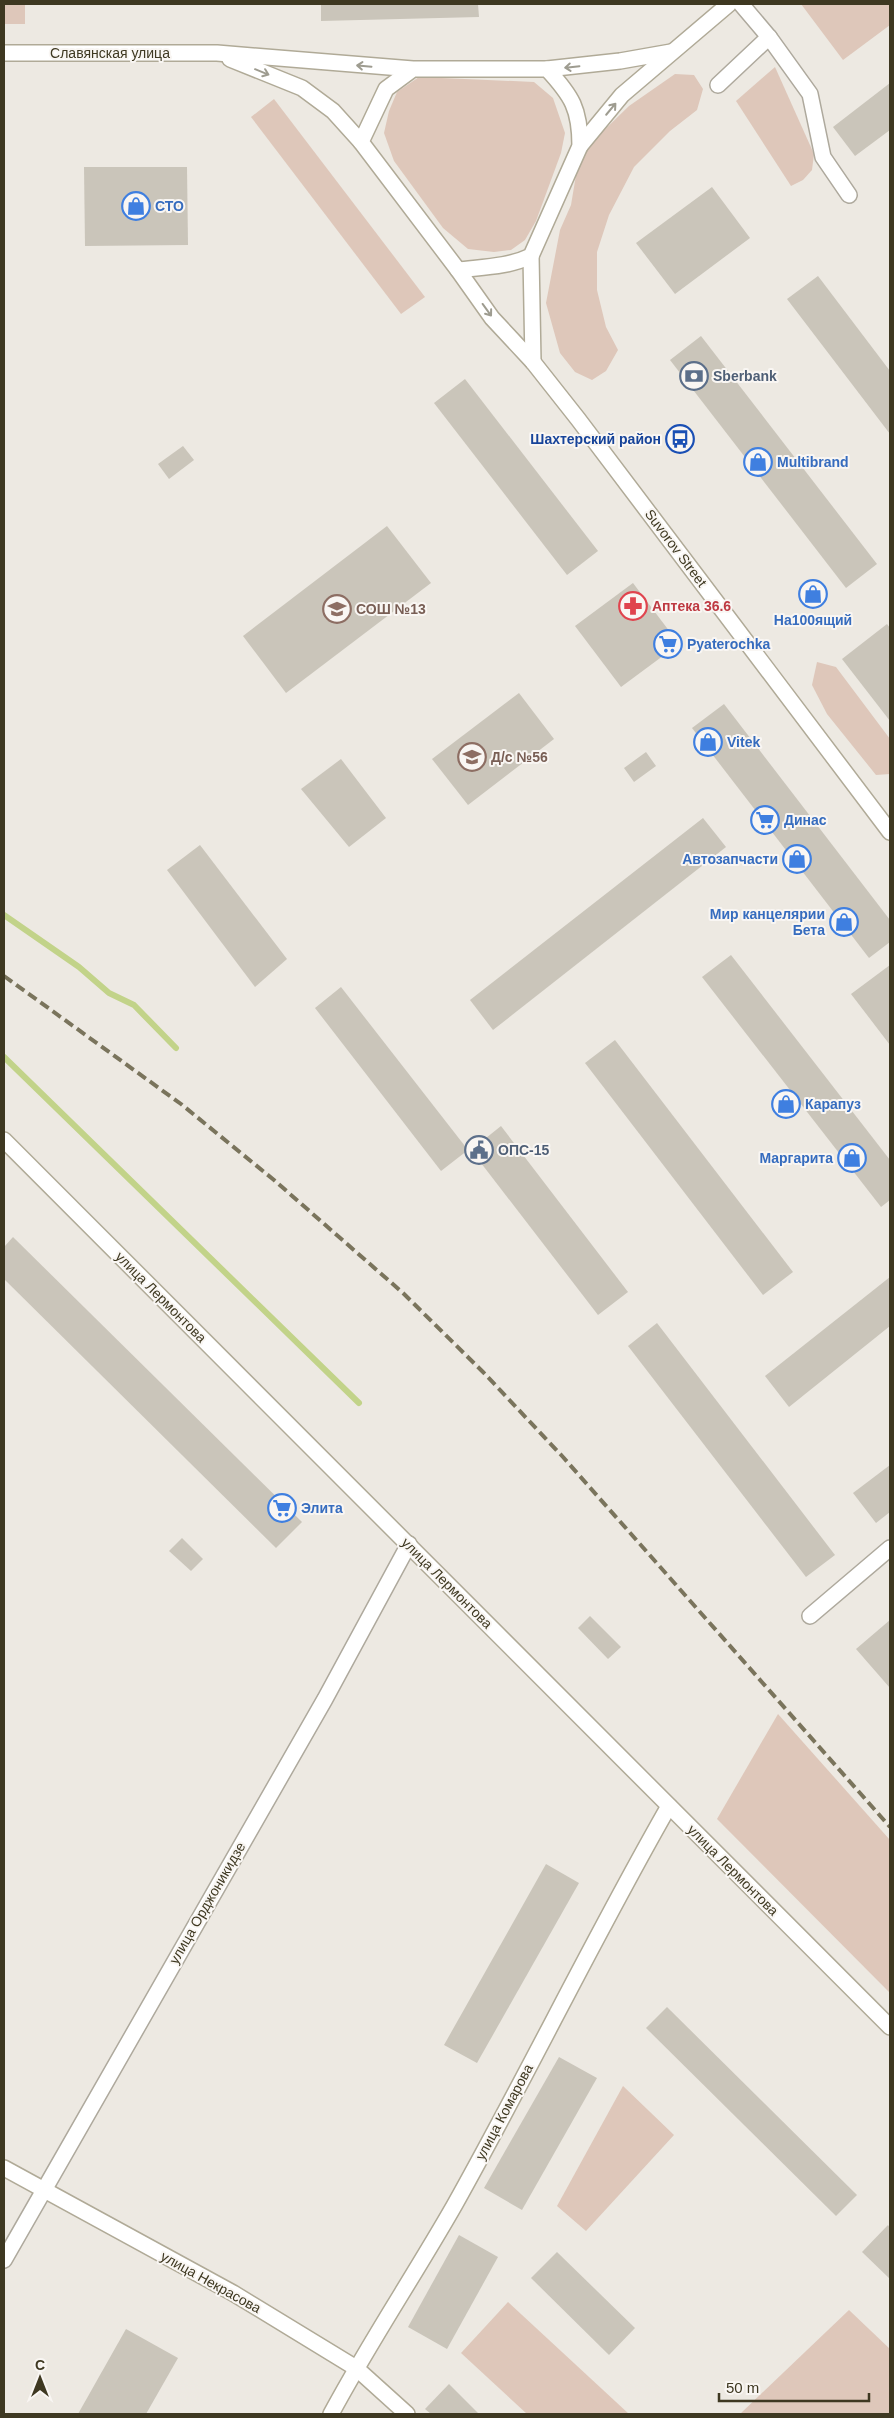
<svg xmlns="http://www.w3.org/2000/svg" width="894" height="2418" font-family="Helvetica,sans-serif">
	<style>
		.green { fill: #dec7ba }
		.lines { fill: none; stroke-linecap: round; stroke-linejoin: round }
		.stream { stroke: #c2d389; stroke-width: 6 }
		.building { fill: #cac5ba }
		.street-casing { stroke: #aea99d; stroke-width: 18 }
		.secondary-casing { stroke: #b0aa97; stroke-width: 18 }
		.street { stroke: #fff; stroke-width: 15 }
		.secondary { stroke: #fff; stroke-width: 15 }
		.rail { stroke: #7a745c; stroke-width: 4; stroke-dasharray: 10 5; stroke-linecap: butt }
		.oneway { stroke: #9e9c90 }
		.labels { text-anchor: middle; stroke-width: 4; stroke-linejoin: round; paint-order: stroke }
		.street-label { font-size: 14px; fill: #3e3821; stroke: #f9f6f3 }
		.shop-label { font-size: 14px; font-weight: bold; fill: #366cbe; stroke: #f9f6f3; text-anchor: start }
		.service-label { font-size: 14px; font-weight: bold; fill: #4e5e75; stroke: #f9f6f3; text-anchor: start }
		.transit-label { font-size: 14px; font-weight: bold; fill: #164399; stroke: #f9f6f3; text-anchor: end }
		.health-label { font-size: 14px; font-weight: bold; fill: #be3a42; stroke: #f9f6f3; text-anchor: start }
		.education-label { font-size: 14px; font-weight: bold; fill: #785e54; stroke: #f9f6f3; text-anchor: start }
	</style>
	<rect width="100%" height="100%" fill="#ede9e2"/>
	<g class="green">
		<rect x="4" y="4" width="21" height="20"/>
		<polygon points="801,4 890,4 890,25 843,60"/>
		<polygon points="775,67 814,154 812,170 803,180 791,186 736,101"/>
		<polygon points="675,74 694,75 703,89 697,110 670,131 634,167 609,215 597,252 597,290 606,327 618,350 606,371 592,380 575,372 560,353 546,303 560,230 571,205 576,175 587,147 629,106"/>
		<polygon points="419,77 534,82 553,98 565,133 561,153 536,221 525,240 511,250 494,252 468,249 443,228 394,161 384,133 389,111 397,92"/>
		<polygon points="274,99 425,297 401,314 251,117"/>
		<polygon points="817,662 836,667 890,739 890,774 876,775 827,714 812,685"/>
		<polygon points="778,1714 890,1840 890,1993 717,1819"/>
		<polygon points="623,2086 674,2135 586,2231 557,2206"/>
		<polygon points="508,2302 629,2414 527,2414 461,2353"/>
		<polygon points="849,2310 890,2349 890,2414 740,2414"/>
	</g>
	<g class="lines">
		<g class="stream">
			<polyline points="4,915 79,967 109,993 134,1005 176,1048"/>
			<polyline points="4,1057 359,1403"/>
		</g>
	</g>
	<g class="building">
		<polygon points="321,4 478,4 479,17 321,21"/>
		<polygon points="890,83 890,130 855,156 833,127"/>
		<polygon points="84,167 187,167 188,245 85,246"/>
		<polygon points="712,187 750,238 675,294 636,243"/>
		<polygon points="818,276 890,371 890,434 787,299"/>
		<polygon points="701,336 877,564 846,588 670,360"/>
		<polygon points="465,379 598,551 567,575 434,403"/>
		<polygon points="183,446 194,460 169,479 158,464"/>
		<polygon points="387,526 431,583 286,693 243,636"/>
		<polygon points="633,583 679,644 621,687 575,626"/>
		<polygon points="887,624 890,628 890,721 842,659"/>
		<polygon points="519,693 554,739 468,805 432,759"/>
		<polygon points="724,704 890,920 890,942 869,958 692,728"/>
		<polygon points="646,752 656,766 634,782 624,768"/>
		<polygon points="341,759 386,818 349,847 301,789"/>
		<polygon points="703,818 726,847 493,1030 470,1000"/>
		<polygon points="200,845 287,959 255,987 167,870"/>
		<polygon points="731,955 890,1160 890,1200 881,1207 702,977"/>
		<polygon points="890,965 890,1045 851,994"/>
		<polygon points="341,987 468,1150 441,1171 315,1008"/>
		<polygon points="615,1040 793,1272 763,1295 585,1063"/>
		<polygon points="501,1126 628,1292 598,1315 471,1150"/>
		<polygon points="13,1237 302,1522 276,1548 4,1279 4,1247"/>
		<polygon points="890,1277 890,1326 789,1407 765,1376"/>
		<polygon points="657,1323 835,1555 806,1577 628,1346"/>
		<polygon points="890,1465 890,1512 876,1523 853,1493"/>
		<polygon points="182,1538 203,1559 191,1571 169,1551"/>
		<polygon points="590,1616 621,1647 608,1659 578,1628"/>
		<polygon points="890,1620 890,1688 856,1649"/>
		<polygon points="546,1864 579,1883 477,2063 444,2045"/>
		<polygon points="667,2007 857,2195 836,2216 646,2028"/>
		<polygon points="559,2057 597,2078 522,2210 484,2188"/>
		<polygon points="888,2225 890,2228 890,2279 862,2252"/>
		<polygon points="459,2235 498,2257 447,2349 408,2327"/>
		<polygon points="557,2252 635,2328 609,2355 531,2278"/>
		<polygon points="126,2329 178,2358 146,2414 78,2414"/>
		<polygon points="449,2384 479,2414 431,2414 425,2409"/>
	</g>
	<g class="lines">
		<defs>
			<g id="street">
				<polyline points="741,4 769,37 810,94 823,157 849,195"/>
				<polyline points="718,85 769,37"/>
				<polyline points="810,1616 890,1548"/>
				<polyline points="4,2260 325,1699 409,1544"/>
			</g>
			<g id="secondary">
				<path d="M4 53H217L413 69H547C572 96 580 109 580 146L531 256C508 267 483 267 458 270L361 142 386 89 413 69"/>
				<polyline points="230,59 302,88 333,111 361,142"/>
				<polyline points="547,69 620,61 671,52"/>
				<polyline points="580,146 622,95 729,4"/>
				<polyline points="531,256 533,362"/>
				<polyline points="458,270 492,318 533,362 578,419 890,832"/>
				<polyline points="4,1140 890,2027"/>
				<polyline points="4,2168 233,2293 356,2368 407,2414"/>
				<path d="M331 2414C369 2343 414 2276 454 2206 528 2074 594 1937 669 1806"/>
			</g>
		</defs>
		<use href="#street" class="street-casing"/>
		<use href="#secondary" class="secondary-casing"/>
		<use href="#street" class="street"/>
		<use href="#secondary" class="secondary"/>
		<polyline class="rail" points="4,976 181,1104 274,1180 403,1293 484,1373 563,1457 890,1827"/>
	</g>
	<defs><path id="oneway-shaft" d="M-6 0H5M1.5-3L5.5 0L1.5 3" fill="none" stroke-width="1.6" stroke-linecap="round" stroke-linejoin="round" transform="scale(1.25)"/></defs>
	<g class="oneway">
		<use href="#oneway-shaft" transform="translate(364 66) rotate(-175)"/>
		<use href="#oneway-shaft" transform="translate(572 67) rotate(174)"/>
		<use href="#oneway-shaft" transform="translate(262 72) rotate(22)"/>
		<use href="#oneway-shaft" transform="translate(611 109) rotate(-50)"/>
		<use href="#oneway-shaft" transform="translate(487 310) rotate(54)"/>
	</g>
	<defs>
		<symbol id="shop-ring" viewBox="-11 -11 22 22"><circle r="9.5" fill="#f9f6f3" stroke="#3f7fe0" stroke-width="1.5"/><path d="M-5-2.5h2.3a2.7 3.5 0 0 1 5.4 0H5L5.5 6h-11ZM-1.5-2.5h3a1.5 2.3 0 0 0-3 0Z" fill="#3f7fe0"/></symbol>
		<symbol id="bank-ring" viewBox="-11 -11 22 22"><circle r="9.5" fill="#f9f6f3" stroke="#5c6f8a" stroke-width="1.5"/><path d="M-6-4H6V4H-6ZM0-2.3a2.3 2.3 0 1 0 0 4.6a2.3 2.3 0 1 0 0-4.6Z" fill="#5c6f8a"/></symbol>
		<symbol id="bus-ring" viewBox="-11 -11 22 22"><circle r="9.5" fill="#f9f6f3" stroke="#1a4fb4" stroke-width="1.5"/><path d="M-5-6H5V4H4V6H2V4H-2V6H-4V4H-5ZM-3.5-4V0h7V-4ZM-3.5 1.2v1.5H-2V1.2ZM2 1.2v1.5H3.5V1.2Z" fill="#1a4fb4"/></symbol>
		<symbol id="pharmacy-ring" viewBox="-11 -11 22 22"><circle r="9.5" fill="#f9f6f3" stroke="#e0444e" stroke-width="1.5"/><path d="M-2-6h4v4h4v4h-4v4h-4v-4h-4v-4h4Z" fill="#e0444e"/></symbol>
		<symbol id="school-ring" viewBox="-11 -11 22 22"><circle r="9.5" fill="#f9f6f3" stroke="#8d6e63" stroke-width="1.5"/><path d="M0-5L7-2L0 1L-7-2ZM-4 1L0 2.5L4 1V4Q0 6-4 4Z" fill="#8d6e63"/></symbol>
		<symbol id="supermarket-ring" viewBox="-11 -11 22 22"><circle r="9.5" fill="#f9f6f3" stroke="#3f7fe0" stroke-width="1.5"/><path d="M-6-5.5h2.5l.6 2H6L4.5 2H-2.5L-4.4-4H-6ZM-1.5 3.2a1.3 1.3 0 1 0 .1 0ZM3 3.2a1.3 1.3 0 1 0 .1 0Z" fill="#3f7fe0"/></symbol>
		<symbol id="civic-ring" viewBox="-11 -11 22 22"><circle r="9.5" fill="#f9f6f3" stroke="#5c6f8a" stroke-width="1.5"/><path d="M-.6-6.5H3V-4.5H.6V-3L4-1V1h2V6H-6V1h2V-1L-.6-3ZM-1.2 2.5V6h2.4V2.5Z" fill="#5c6f8a"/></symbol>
	</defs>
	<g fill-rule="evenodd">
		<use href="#shop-ring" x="120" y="190" width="32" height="32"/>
		<use href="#bank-ring" x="678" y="360" width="32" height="32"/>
		<use href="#bus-ring" x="664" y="423" width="32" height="32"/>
		<use href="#shop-ring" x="742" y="446" width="32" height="32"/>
		<use href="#shop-ring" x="797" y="578" width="32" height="32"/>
		<use href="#pharmacy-ring" x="617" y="590" width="32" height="32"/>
		<use href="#school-ring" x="321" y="593" width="32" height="32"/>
		<use href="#supermarket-ring" x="652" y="628" width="32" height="32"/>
		<use href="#shop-ring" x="692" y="726" width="32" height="32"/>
		<use href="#school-ring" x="456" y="741" width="32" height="32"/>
		<use href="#supermarket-ring" x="749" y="804" width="32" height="32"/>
		<use href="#shop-ring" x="781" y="843" width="32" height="32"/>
		<use href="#shop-ring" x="828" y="906" width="32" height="32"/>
		<use href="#shop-ring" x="770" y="1088" width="32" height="32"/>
		<use href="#civic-ring" x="463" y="1134" width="32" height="32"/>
		<use href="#shop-ring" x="836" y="1142" width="32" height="32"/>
		<use href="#supermarket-ring" x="266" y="1492" width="32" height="32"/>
	</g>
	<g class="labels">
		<g class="street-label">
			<text x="110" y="58">Славянская улица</text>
			<text transform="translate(676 548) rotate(53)" y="5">Suvorov Street</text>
			<text transform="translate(161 1297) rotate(45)" y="5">улица Лермонтова</text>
			<text transform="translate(447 1583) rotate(45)" y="5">улица Лермонтова</text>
			<text transform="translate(733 1870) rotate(45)" y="5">улица Лермонтова</text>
			<text transform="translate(207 1903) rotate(-60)" y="5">улица Орджоникидзе</text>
			<text transform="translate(504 2112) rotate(-62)" y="5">улица Комарова</text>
			<text transform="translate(211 2282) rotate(29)" y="5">улица Некрасова</text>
		</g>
		<g class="shop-label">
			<text x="155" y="211">СТО</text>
			<text x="777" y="467">Multibrand</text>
			<text x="813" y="625" text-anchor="middle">На100ящий</text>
			<text x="687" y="649">Pyaterochka</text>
			<text x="727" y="747">Vitek</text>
			<text x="784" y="825">Динас</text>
			<text x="778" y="864" text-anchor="end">Автозапчасти</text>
			<text x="825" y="919" text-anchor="end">Мир канцелярии<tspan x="825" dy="16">Бета</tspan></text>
			<text x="805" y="1109">Карапуз</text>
			<text x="833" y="1163" text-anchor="end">Маргарита</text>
			<text x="301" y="1513">Элита</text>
		</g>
		<g class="service-label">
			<text x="713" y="381">Sberbank</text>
			<text x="498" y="1155">ОПС-15</text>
		</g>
		<g class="transit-label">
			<text x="661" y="444">Шахтерский район</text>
		</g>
		<g class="health-label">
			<text x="652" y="611">Аптека 36.6</text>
		</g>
		<g class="education-label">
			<text x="356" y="614">СОШ №13</text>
			<text x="491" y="762">Д/с №56</text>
		</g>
	</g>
	<rect width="894" height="2418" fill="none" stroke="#3e3821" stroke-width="10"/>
	<g transform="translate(40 2378)" stroke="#f9f6f3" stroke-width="4" paint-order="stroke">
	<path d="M0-4L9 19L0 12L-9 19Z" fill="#3e3821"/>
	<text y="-8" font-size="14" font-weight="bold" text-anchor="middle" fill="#3e3821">С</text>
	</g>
	<path d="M719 2393v8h150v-8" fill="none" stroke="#3e3821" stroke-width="2.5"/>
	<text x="726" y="2393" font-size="15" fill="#3e3821" stroke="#f9f6f3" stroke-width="4" paint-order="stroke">50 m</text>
</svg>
